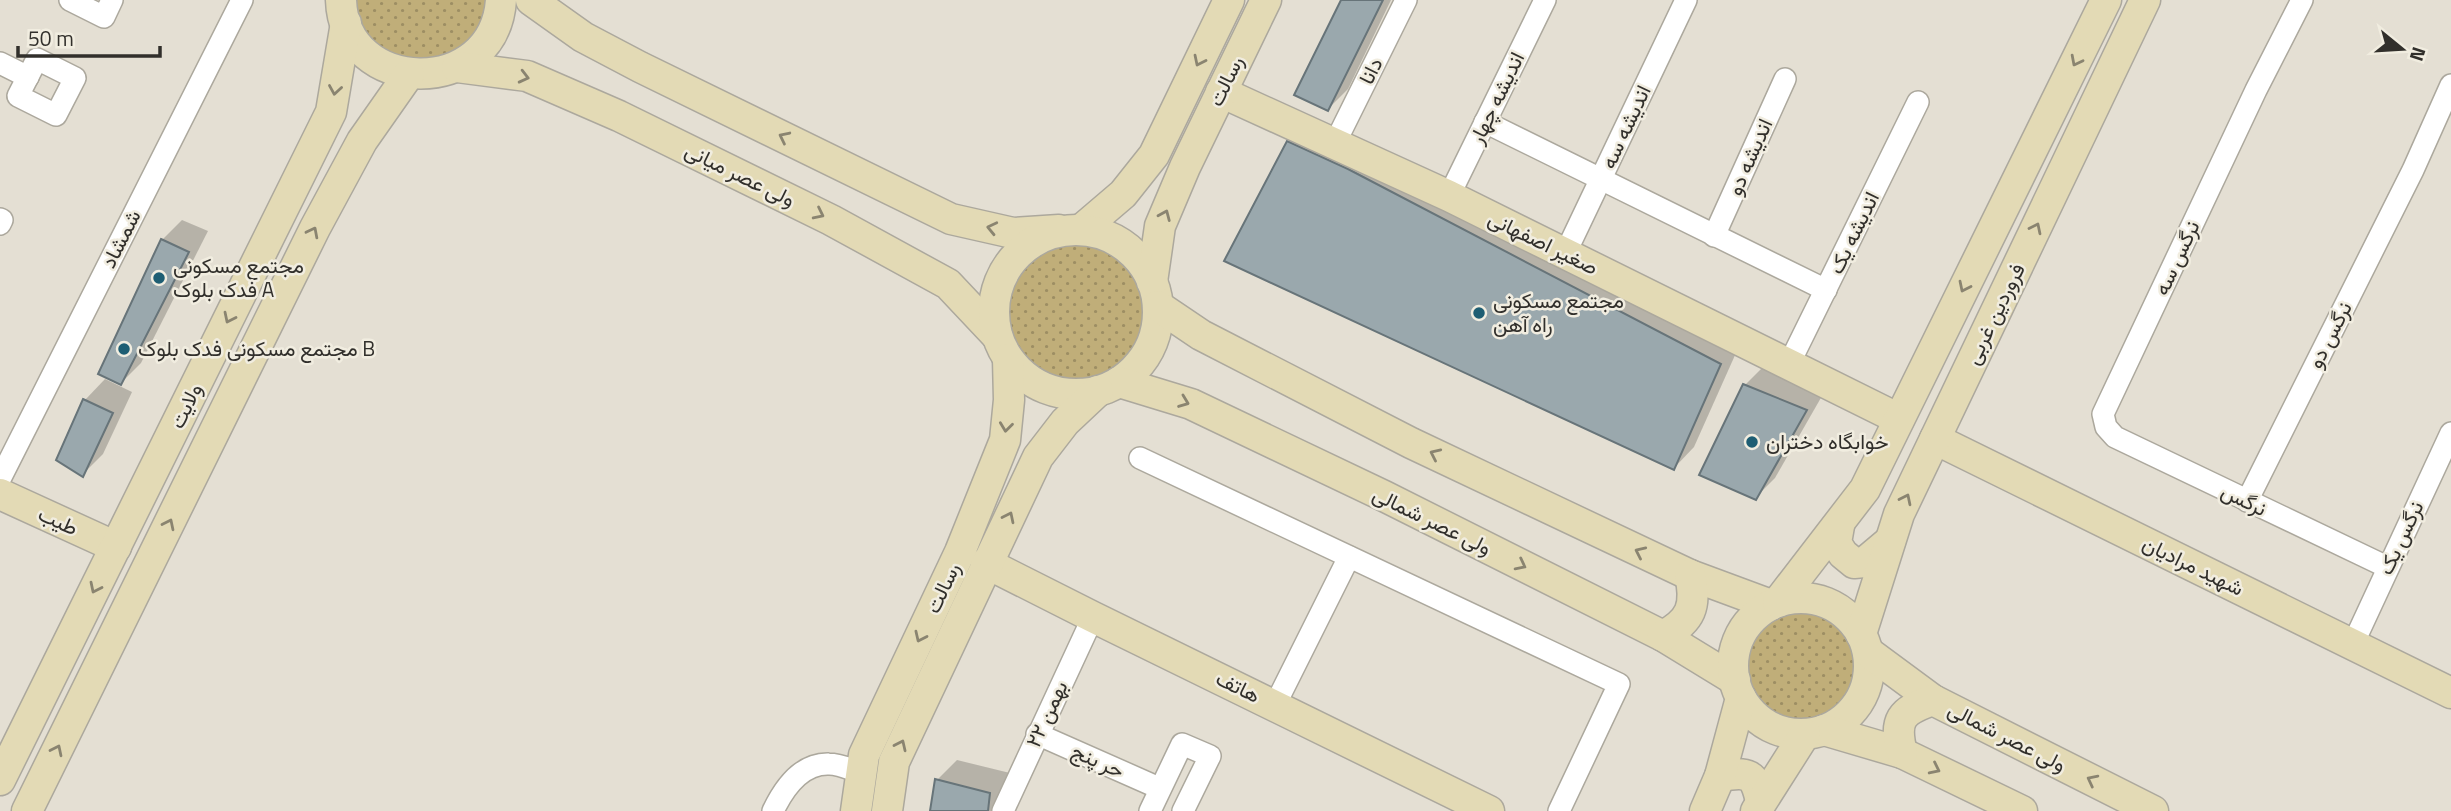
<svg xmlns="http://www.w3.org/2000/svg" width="2451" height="811" font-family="'Titillium Web',Vazirmatn,sans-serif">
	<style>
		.grass { fill: url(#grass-dots) }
		.shadow { fill: #0003 }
		.building { fill: #9aa8ad; stroke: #677479; stroke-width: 2 }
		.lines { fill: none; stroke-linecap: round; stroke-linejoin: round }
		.street-casing { stroke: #aca89d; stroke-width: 24 }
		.secondary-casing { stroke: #aca89d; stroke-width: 33 }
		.street { stroke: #fff; stroke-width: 21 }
		.secondary { stroke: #e3dab5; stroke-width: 30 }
		.oneway { stroke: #8a8470 }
		.poi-dot { fill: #1e5e73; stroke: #f1ede0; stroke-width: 2.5 }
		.labels { text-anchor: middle; stroke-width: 5; stroke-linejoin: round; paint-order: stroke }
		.street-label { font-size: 21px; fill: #312f2b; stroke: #f1ede0 }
		.poi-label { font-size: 21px; fill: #312f2b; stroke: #f1ede0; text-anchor: start }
	</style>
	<defs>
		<pattern id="grass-dots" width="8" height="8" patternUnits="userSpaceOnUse" patternTransform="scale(1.75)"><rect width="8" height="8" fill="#c0ae79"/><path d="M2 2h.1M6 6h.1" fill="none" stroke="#9d8e63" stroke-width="1.8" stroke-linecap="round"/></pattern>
	</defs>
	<rect width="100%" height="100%" fill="#e4dfd3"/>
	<g class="grass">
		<polygon points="349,0 491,0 484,27 449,59 401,63 362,36"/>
		<circle cx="1074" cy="312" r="74"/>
		<circle cx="1801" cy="667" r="54"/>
	</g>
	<g class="shadow">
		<polygon points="1343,0 1391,0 1348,89 1328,109"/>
		<polygon points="1308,122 1740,344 1694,447 1674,468 1288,142"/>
		<polygon points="182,220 208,231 141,363 121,383 162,240"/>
		<polygon points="1765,365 1826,389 1775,478 1755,498 1745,385"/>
		<polygon points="105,379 132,392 103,454 83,474 59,459 85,400"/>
		<polygon points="957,760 1010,773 1005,811 932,811 937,780"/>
	</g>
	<g class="building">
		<polygon points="1341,0 1383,0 1328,111 1294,95"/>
		<polygon points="1287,141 1348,169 1721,364 1674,470 1224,261"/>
		<polygon points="161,239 189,252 121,385 98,374"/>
		<polygon points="1743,384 1807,410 1756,500 1699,475"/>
		<polygon points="83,399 113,413 83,477 56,460"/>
		<polygon points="935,779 990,793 988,811 930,811"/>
	</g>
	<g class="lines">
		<defs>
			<g id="street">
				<polyline points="70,0 104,17 112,0"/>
				<polyline points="2302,0 2256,90 2103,414 2106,427 2115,437 2387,567"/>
				<polygon points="37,59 75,78 56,115 18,96"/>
				<polyline points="0,63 28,77"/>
				<polyline points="1485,122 1826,290"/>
				<polyline points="1335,143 1406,0"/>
				<polyline points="1449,196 1545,0"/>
				<polyline points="0,219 2,220 0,224"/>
				<polyline points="1714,236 1785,79"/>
				<polyline points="1565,254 1686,0"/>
				<polyline points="1789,364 1918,102"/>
				<polyline points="1140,458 1619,684 1559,811"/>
				<polyline points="0,479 242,0"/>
				<polyline points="2247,501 2413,170 2451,85"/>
				<polyline points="2353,644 2451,433"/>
				<polyline points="1275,705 1349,557"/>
				<polyline points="1037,734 1159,788"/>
				<path d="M773 811C784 788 801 763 829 764 840 764 852 770 862 773"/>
				<polyline points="1003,811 1093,617"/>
				<polyline points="1150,811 1182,744 1210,756 1183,811"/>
			</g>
			<g id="secondary">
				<path d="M341 0C344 96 494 100 501 0"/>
				<polyline points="531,0 583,37 640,67 951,219 1013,233 1059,230"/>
				<polyline points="457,67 527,76 619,116 831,220 948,284 997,336"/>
				<polyline points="1221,92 1449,196 1899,419"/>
				<polyline points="1082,229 1123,194 1154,155 1229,0"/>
				<circle cx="1076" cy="312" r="82"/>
				<polyline points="1152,282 1160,226 1185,167 1266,0"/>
				<polyline points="1158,306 1201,335 1411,443 1690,575 1771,605"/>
				<polyline points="1119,382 1191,404 1384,496 1663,636 1735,680"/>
				<polyline points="1935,439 2451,693"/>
				<polyline points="0,494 116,547"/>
				<polyline points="1839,526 1836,543 1843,554 1854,563 1865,562 1890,541"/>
				<polyline points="986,563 1093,617 1489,811"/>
				<circle cx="1801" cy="666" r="68"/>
				<polyline points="1778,602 1865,489 2106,0"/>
				<polyline points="1861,634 1899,514 2145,0"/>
				<path d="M1663 636C1691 621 1697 606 1690 575"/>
				<polyline points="1868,652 1933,700 2153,811"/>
				<polyline points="1824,730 1902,753 2022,811"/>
				<path d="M1902 753C1894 720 1900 711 1933 700"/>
				<path d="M1720 776C1748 772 1755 772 1761 802"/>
				<polyline points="0,780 331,112 346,23"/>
				<polyline points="27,811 315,228 362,141 409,74"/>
				<polyline points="856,811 864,755 960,552 1005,440 1009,400 1008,359"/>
				<polyline points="887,811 894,762 1038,457 1065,422 1098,391"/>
				<polyline points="1705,811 1720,776 1741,698"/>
				<polyline points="1756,811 1805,734"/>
			</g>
		</defs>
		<use href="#street" class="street-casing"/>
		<use href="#secondary" class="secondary-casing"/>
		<use href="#street" class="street"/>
		<use href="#secondary" class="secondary"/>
	</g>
	<defs><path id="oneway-chevron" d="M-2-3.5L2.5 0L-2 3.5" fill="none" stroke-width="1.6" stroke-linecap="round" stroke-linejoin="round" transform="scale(1.75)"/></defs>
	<g class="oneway">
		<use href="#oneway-chevron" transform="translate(1199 61) rotate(116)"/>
		<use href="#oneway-chevron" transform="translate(2076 61) rotate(117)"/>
		<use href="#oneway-chevron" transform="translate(524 77) rotate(14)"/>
		<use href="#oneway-chevron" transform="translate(335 90) rotate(99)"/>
		<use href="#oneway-chevron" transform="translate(784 137) rotate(-154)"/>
		<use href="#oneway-chevron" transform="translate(819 214) rotate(26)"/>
		<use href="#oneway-chevron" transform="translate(1165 215) rotate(-67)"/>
		<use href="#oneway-chevron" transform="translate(992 228) rotate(-167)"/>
		<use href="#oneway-chevron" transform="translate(2036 228) rotate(-64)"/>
		<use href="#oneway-chevron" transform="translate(313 232) rotate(-63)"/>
		<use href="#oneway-chevron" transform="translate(1964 287) rotate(116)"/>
		<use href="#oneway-chevron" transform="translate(229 318) rotate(116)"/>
		<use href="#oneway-chevron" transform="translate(1184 402) rotate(21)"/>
		<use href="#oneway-chevron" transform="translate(1006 427) rotate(97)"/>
		<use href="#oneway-chevron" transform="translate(1435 454) rotate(-155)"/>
		<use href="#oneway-chevron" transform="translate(1906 499) rotate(-64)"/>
		<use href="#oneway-chevron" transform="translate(1009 517) rotate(-64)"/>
		<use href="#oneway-chevron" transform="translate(169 524) rotate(-64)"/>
		<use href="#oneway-chevron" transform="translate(1640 552) rotate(-155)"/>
		<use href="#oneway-chevron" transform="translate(1521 565) rotate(27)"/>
		<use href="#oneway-chevron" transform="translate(95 588) rotate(116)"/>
		<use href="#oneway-chevron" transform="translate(920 637) rotate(115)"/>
		<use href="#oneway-chevron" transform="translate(901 745) rotate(-65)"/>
		<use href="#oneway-chevron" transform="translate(57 750) rotate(-64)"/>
		<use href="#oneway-chevron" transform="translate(1935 769) rotate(26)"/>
		<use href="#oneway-chevron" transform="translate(2092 780) rotate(-153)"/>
	</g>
	<g class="poi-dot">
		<circle cx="159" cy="278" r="7"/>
		<circle cx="1479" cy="313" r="7"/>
		<circle cx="124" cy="349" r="7"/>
		<circle cx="1752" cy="442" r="7"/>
	</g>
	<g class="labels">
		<g class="street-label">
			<text transform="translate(1371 71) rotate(-63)" y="7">دانا</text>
			<text transform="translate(1226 81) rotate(-64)" y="7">رسالت</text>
			<text transform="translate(1497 98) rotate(-64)" y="7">اندیشه چهار</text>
			<text transform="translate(1626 127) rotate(-65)" y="7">اندیشه سه</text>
			<text transform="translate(1750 157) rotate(-66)" y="7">اندیشه دو</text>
			<text transform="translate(740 175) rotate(26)" y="7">ولی عصر میانی</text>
			<text transform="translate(1854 233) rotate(-64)" y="7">اندیشه یک</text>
			<text transform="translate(121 239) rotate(-63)" y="7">شمشاد</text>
			<text transform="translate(1543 243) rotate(26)" y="7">صغیر اصفهانی</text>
			<text transform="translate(2177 258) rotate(-65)" y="7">نرگس سه</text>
			<text transform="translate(1995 314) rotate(-64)" y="7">فروردین غربی</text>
			<text transform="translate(2330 335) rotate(-63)" y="7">نرگس دو</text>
			<text transform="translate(186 406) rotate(-64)" y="7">ولایت</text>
			<text transform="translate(2244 500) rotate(26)" y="7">نرگس</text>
			<text transform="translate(58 521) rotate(24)" y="7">طیب</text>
			<text transform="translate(1432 521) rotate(26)" y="7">ولی عصر شمالی</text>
			<text transform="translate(2401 538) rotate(-65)" y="7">نرگس یک</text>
			<text transform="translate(2193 566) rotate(26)" y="7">شهید مرادیان</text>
			<text transform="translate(943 588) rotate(-65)" y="7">رسالت</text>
			<text transform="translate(1238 687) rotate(26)" y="7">هاتف</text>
			<text transform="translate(1047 714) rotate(-65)" y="7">۲۲ بهمن</text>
			<text transform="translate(2007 737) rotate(27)" y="7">ولی عصر شمالی</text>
			<text transform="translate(1098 761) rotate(24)" y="7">حر پنج</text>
		</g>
		<g class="poi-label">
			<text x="173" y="273">مجتمع مسکونی<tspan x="173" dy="24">فدک بلوک A</tspan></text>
			<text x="1493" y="308">مجتمع مسکونی<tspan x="1493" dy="24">راه آهن</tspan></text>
			<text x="138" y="356">مجتمع مسکونی فدک بلوک B</text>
			<text x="1766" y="449">خوابگاه دختران</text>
		</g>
	</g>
	<g transform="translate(2402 49) rotate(108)" stroke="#f1ede0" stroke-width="5" paint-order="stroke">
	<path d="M0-5L12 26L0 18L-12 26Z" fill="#312f2b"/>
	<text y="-10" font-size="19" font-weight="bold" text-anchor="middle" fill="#312f2b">N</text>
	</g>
	<path d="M18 46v10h142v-10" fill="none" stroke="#312f2b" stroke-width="3.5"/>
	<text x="28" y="46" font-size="21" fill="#312f2b" stroke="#f1ede0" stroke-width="5" paint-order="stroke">50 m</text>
</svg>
